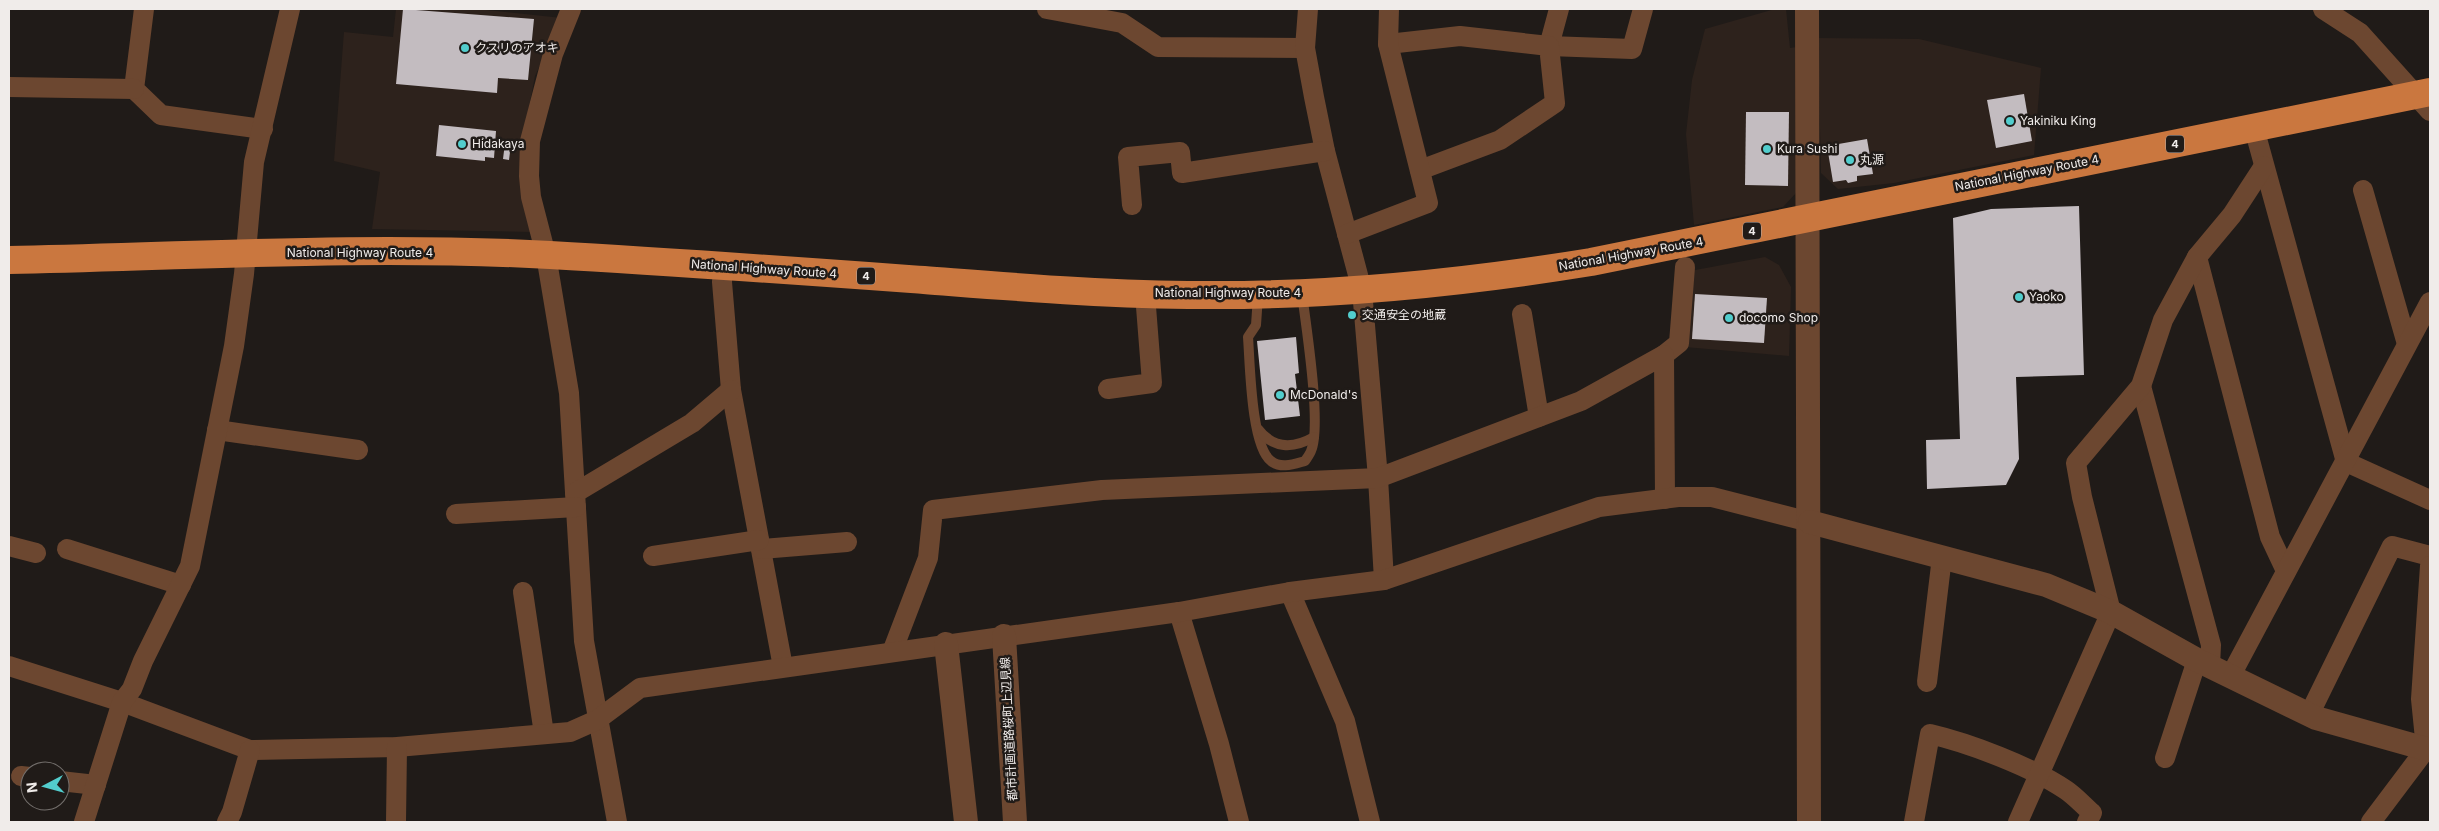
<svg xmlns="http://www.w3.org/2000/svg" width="2439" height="831" font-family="Inter,'Noto Sans JP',sans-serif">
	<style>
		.built { fill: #2d221c }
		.building { fill: #c3bcc0 }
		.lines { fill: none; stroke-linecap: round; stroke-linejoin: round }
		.service { stroke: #6c4730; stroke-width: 10 }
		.minor { stroke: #6c4730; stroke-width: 20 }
		.tertiary { stroke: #6c4730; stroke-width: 24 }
		.trunk { stroke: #ca773f; stroke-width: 28 }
		.poi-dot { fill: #52cdcd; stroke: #201b18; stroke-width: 2 }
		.labels { text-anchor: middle; stroke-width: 5; stroke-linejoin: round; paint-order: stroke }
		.shield { fill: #201b18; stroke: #b2adab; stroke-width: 1 }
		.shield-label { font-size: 11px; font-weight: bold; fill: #f0ecea }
		.poi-label { font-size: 12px; fill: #f0ecea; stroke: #201b18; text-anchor: start }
		.street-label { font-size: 12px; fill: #f0ecea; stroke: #201b18 }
	</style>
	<rect width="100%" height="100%" fill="#201b18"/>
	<g class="built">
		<polygon points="396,9 477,9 562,18 535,76 524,133 533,232 372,229 380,172 334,161 344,32 393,37"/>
		<polygon points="1775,9 1786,9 1790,48 1797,47 1796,193 1783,207 1694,225 1686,134 1692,80 1705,29"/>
		<polygon points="1818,38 1919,39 2041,68 2034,155 1894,183 1838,189 1821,173"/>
		<polygon points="1765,257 1779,265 1791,287 1789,356 1685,347 1690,271"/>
	</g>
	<g class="building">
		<polygon points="403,9 534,19 528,80 498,78 497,93 396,84"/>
		<polygon points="2024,94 2032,141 1996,148 1987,100"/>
		<polygon points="1746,112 1789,112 1788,186 1745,185"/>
		<polygon points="439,125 496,131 494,158 485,157 485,161 436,156"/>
		<polygon points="1867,139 1873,174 1857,176 1857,181 1848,183 1846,180 1833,182 1827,146"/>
		<polygon points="505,143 511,144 509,160 503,159"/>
		<polygon points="2079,206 2084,375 2016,377 2019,459 2006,485 1927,489 1926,440 1960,439 1953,218 1991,209"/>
		<polygon points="1695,294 1767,298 1764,343 1692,339"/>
		<polygon points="1296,337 1299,373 1295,374 1300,416 1265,420 1257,341"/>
	</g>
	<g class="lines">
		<g class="service">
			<path d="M1258 296 1256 325 1248 337C1250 363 1251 446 1271 461 1281 469 1294 464 1305 461 1307 458 1310 454 1311 451 1322 427 1306 325 1302 294"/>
			<path d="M1258 429C1273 449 1293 449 1314 437"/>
		</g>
		<g class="minor">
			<polyline points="144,9 134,89 161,115 263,129"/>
			<polyline points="571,9 553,54 530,141 529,176 531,197 546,255 569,393 584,641 617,822"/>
			<polyline points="1047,9 1122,23 1158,47 1305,48"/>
			<polyline points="1308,9 1305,48 1314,97 1325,151 1362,290 1378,478 1384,580"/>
			<polyline points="1559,9 1549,46 1632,49 1643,9"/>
			<polyline points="2323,9 2360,33 2430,111"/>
			<polyline points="1388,44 1460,36 1549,46 1555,103 1500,140 1420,170"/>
			<polyline points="9,87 134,89"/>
			<polyline points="2254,128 2346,462"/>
			<polyline points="2363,190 2407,344"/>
			<polyline points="1132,205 1128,157 1180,152 1182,173 1325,151"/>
			<polyline points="1347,234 1428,203 1388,44 1389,9"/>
			<polyline points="2197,257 2270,537 2286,571"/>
			<polyline points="723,266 722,282 731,390 783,667"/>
			<polyline points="1522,314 1539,417"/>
			<polyline points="1664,355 1679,343 1685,267"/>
			<polyline points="2141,386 2211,645 2210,666"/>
			<polyline points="1108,389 1152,383 1145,294"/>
			<polyline points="217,430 358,450"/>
			<polyline points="2346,462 2430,500"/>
			<polyline points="575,493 692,423 731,390"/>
			<polyline points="456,514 576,507"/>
			<polyline points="9,546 36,553"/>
			<polyline points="67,549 181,585"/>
			<polyline points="761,549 847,542"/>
			<polyline points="653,556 759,540"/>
			<polyline points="523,592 544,734"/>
			<polyline points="1290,592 1345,721 1370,822"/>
			<polyline points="1179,612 1219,744 1239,822"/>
			<polyline points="892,652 928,558 933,510 1102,490 1378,478 1581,401 1664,355 1665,499"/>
			<polyline points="9,666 122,702 250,750 397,747 570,732 597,720 640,688 1179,612 1290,592 1384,580 1599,507 1678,497 1712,497 1810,522"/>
			<polyline points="2230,677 2430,302"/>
			<polyline points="1927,682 1942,557"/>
			<polyline points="2309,715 2392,546 2430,556"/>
			<polyline points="2165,758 2197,660"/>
			<polyline points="21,776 30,777"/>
			<polyline points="60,781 96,785"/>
			<polyline points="84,822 122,702 132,689 143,661 190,566 234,346 244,274 254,162 290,9"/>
			<polyline points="227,822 232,812 250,750"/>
			<polyline points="396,822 397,747"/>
			<path d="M1914 822 1930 734C1969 743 2032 767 2066 790 2075 796 2083 805 2092 813L2087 822"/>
			<polyline points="2018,822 2111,612 2082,497 2076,463 2141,386 2163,320 2197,257 2232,215 2264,166"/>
			<polyline points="2371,822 2426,749 2421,699 2430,566"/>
		</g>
		<g class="tertiary">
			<polyline points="1807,9 1809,822"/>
			<polyline points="1810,522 2046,585 2111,612 2197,660 2316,718 2430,750"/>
			<polyline points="1004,636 1015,822"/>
			<polyline points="946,644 966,822"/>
		</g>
		<path class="trunk" d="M9 260C189 256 370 245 550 255 675 262 799 271 924 280 1016 287 1109 295 1202 295 1333 296 1462 283 1591 262L2430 92"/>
	</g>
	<g class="poi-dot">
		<circle cx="465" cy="48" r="5"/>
		<circle cx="2010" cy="121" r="5"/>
		<circle cx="462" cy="144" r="5"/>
		<circle cx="1767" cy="149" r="5"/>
		<circle cx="1850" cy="160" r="5"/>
		<circle cx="2019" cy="297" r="5"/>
		<circle cx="1352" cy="315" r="5"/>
		<circle cx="1729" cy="318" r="5"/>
		<circle cx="1280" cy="395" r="5"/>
	</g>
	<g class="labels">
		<g class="shield">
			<rect x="2166" y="135.5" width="18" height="17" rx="4"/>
			<rect x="1743" y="222.5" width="18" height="17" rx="4"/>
			<rect x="857" y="267.5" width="18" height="17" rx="4"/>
		</g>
		<g class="shield-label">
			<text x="2175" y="148">4</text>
			<text x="1752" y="235">4</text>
			<text x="866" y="280">4</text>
		</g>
		<g class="poi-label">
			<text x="475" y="52">クスリのアオキ</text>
			<text x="2020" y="125">Yakiniku King</text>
			<text x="472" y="148">Hidakaya</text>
			<text x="1777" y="153">Kura Sushi</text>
			<text x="1860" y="164">丸源</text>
			<text x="2029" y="301">Yaoko</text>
			<text x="1362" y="319">交通安全の地蔵</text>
			<text x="1739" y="322">docomo Shop</text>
			<text x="1290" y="399">McDonald's</text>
		</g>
		<g class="street-label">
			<text transform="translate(2027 173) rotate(-11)" y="4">National Highway Route 4</text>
			<text x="360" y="257">National Highway Route 4</text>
			<text transform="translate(1631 254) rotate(-10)" y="4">National Highway Route 4</text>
			<text transform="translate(764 269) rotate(4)" y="4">National Highway Route 4</text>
			<text x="1228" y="297">National Highway Route 4</text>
			<text transform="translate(1009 729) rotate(-93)" y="4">都市計画道路桜町上辺見線</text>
		</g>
	</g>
	<rect width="2439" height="831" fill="none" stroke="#f0ecea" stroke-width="20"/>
	<g transform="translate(45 786) rotate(264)"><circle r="24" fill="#201b18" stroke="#736f6c"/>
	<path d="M0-4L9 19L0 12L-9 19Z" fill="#52cdcd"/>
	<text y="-8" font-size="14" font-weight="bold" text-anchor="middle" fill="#f0ecea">N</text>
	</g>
</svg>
